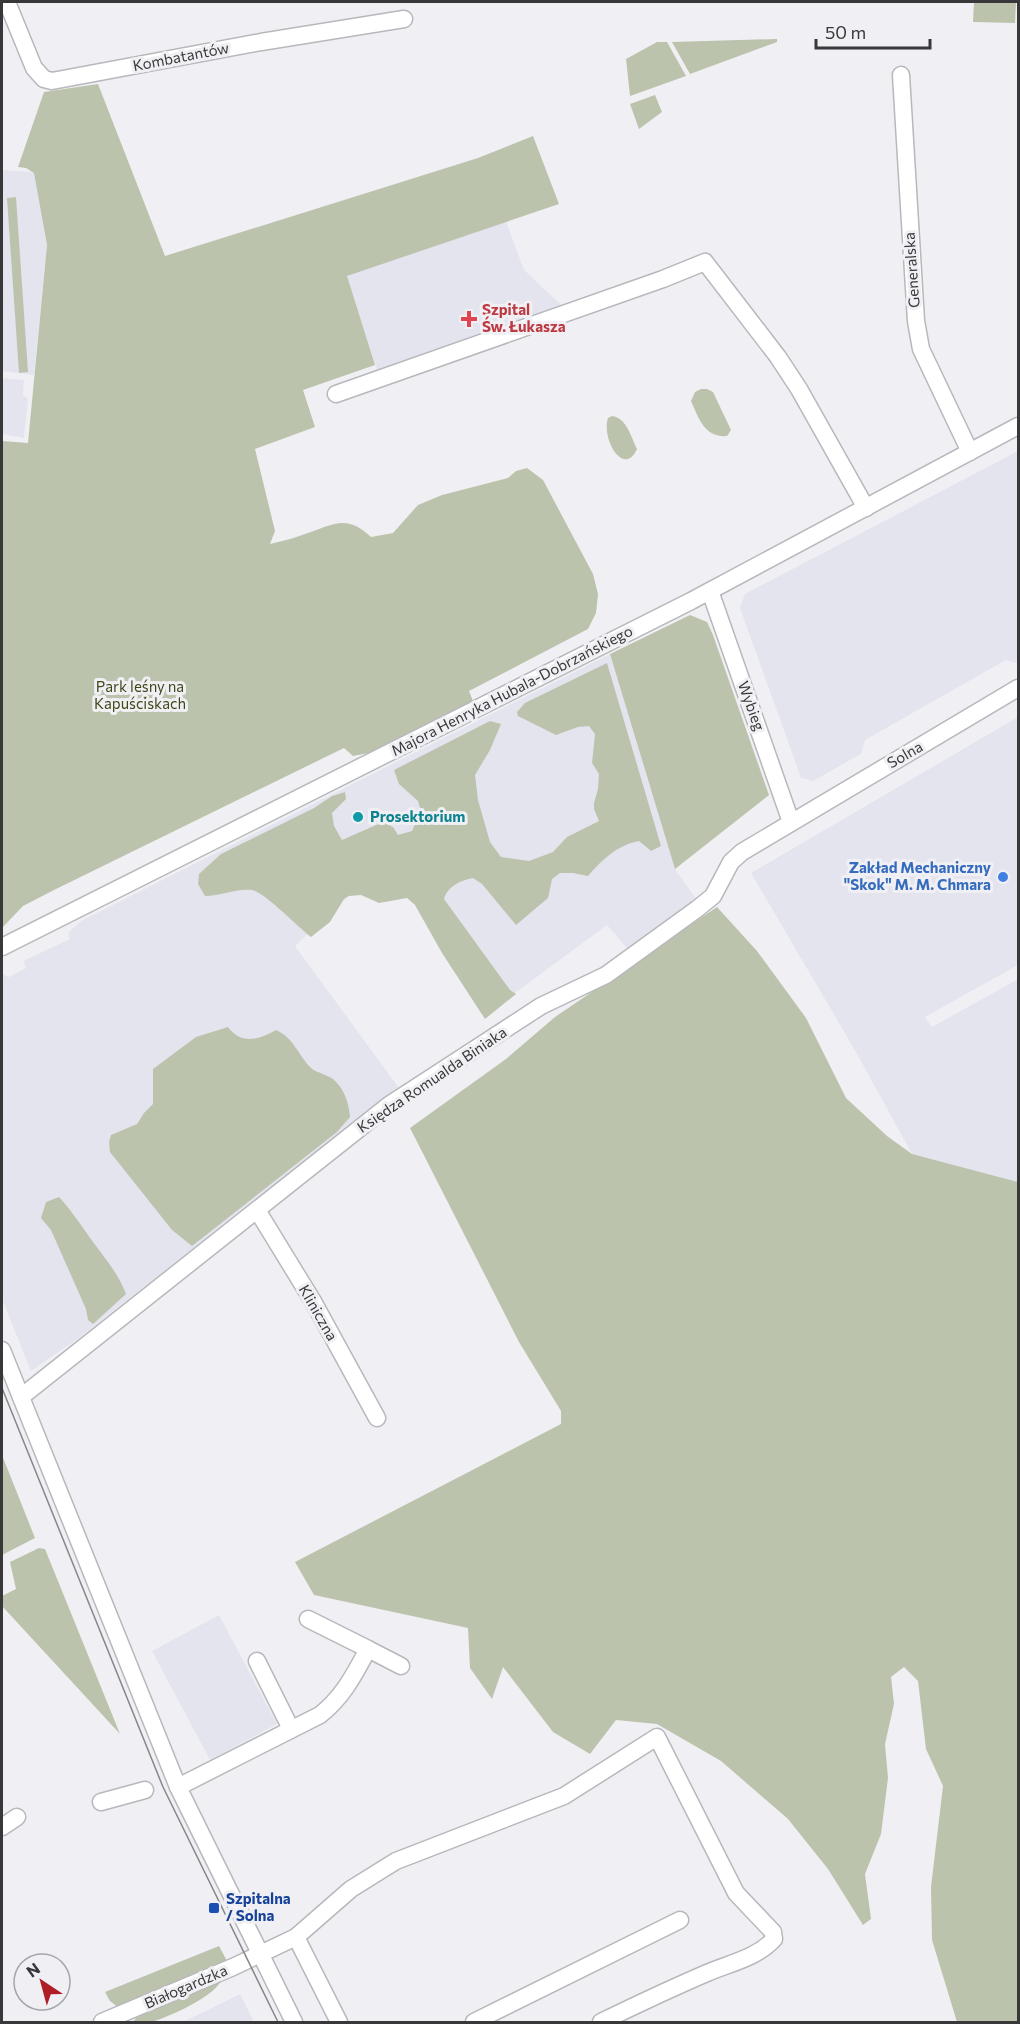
<svg xmlns="http://www.w3.org/2000/svg" width="1020" height="2024" font-family="Commissioner,sans-serif">
	<style>
		.built { fill: #e4e4ef }
		.green { fill: #bcc3ad }
		.lines { fill: none; stroke-linecap: round; stroke-linejoin: round }
		.minor-casing { stroke: #b7b8bb; stroke-width: 19 }
		.minor { stroke: #fff; stroke-width: 16 }
		.tram { stroke: #87878a; stroke-width: 1.5 }
		.health-dot { fill: #e0444e; stroke: #f0f0f4; stroke-width: 2 }
		.culture-dot { fill: #0f9aa8; stroke: #f0f0f4; stroke-width: 2 }
		.shop-dot { fill: #3f7fe0; stroke: #f0f0f4; stroke-width: 2 }
		.transit-dot { fill: #1a4fb4; stroke: #f0f0f4; stroke-width: 2 }
		.labels { text-anchor: middle; stroke-width: 6; stroke-linejoin: round; paint-order: stroke }
		.street-label { font-size: 15px; fill: #38383a; stroke: #f0f0f4 }
		.health-label { font-size: 15px; font-weight: bold; fill: #be3a42; stroke: #f0f0f4; text-anchor: start }
		.park-label { font-size: 15px; fill: #3e4817; stroke: #f0f0f4 }
		.culture-label { font-size: 15px; font-weight: bold; fill: #0d838f; stroke: #f0f0f4; text-anchor: start }
		.shop-label { font-size: 15px; font-weight: bold; fill: #366cbe; stroke: #f0f0f4; text-anchor: end }
		.transit-label { font-size: 15px; font-weight: bold; fill: #164399; stroke: #f0f0f4; text-anchor: start }
	</style>
	<rect width="100%" height="100%" fill="#f0f0f4"/>
	<g class="built">
		<polygon points="2,170 34,172 47,245 34,375 2,371"/>
		<polygon points="506,221 524,270 569,312 380,379 346,276"/>
		<polygon points="2,378 24,380 23,395 28,399 24,438 2,434"/>
		<polygon points="1018,451 1018,661 1016,663 1006,660 865,740 861,754 813,781 801,778 740,608 745,594"/>
		<polygon points="610,654 675,869 697,900 631,953 607,925 488,1013 408,889 367,879 295,946 399,1088 76,1340 31,1371 2,1299 2,974 9,977 26,968 23,961 70,939 68,933 81,921"/>
		<polygon points="1018,717 1018,965 925,1017 932,1027 1018,979 1018,1182 912,1154 857,1054 751,873"/>
		<polygon points="219,1615 277,1724 210,1760 152,1651"/>
		<polygon points="240,1994 254,2022 183,2022"/>
	</g>
	<g class="green">
		<polygon points="974,2 1016,2 1015,23 973,22"/>
		<polygon points="777,39 777,42 690,74 672,42"/>
		<polygon points="657,42 667,42 686,76 630,96 626,59"/>
		<path d="M98 84 165 256 478 158 533 136 559 204 347 276 375 365 303 390 315 427 255 449 275 531 270 544C281 541 292 539 302 535 331 526 345 512 371 537L393 533 418 505 442 495 508 478 516 471 527 468 543 480 593 574 598 594 596 613 588 629 469 691 473 701 368 753 353 756 344 748 54 890 23 906 2 928V441L28 443 47 245 34 173 26 168 18 167 44 92Z"/>
		<polygon points="655,95 662,112 639,129 630,104"/>
		<polygon points="16,197 28,372 19,373 7,198"/>
		<path d="M701 389H707L713 392 731 430 727 436C705 438 699 419 691 401L695 392Z"/>
		<path d="M612 416C627 418 631 437 637 449 624 478 601 439 608 418Z"/>
		<polygon points="690,615 707,622 713,635 769,795 675,869 610,654"/>
		<path d="M607 663 661 846 651 851 639 841C617 845 602 860 588 876L573 873H560L552 879 548 898 516 925 482 884 473 878C461 880 447 887 444 899L510 990 516 994 485 1019 442 953 415 905 407 898 379 903 361 895 349 896 344 899 330 922 311 937C298 927 264 892 252 890 236 888 221 896 205 896L198 884 199 874 221 854 314 808 332 796 345 792 346 799 332 813 334 826 342 840 383 822 393 827 398 835 412 831 421 811 418 801 399 784 394 770 490 721 501 724 490 750 475 775 478 800 490 842 501 857 529 861 553 852 567 837 599 821 594 809V803L598 789 599 774 592 763 595 734 589 726 578 727 556 735 518 716 517 712 525 703Z"/>
		<polygon points="717,907 757,951 806,1018 846,1098 887,1136 912,1154 1018,1182 1018,2022 957,2022 932,1940 931,1887 943,1786 926,1749 918,1681 904,1667 891,1677 894,1704 885,1744 888,1778 881,1834 865,1874 871,1919 863,1925 828,1869 788,1819 721,1761 657,1724 616,1720 590,1754 553,1732 503,1667 492,1699 470,1668 468,1628 314,1595 295,1562 561,1424 561,1411 519,1342 410,1128 506,1059 555,1017"/>
		<path d="M228 1027C241 1045 259 1040 276 1030 294 1038 298 1055 311 1068 317 1073 326 1074 333 1079 344 1088 349 1103 350 1117L337 1132 192 1246 172 1230 110 1152 109 1142 111 1135 137 1124 144 1113 153 1104V1069L196 1037Z"/>
		<path d="M59 1197C72 1211 82 1227 93 1242 106 1260 118 1273 126 1294L93 1324 88 1320 86 1309 51 1230 41 1218 46 1202Z"/>
		<polygon points="2,1455 35,1538 2,1555"/>
		<polygon points="39,1548 45,1549 120,1734 2,1606 2,1596 16,1589 10,1562"/>
		<polygon points="219,1946 227,1961 119,2008 110,2001 105,1992"/>
		<path d="M222 1979C216 1996 169 2017 151 2022 146 2023 139 2022 133 2022L137 2017 143 2013Z"/>
	</g>
	<g class="lines">
		<defs>
			<g id="minor">
				<polyline points="7,2 34,68 44,79 52,81 261,42 404,19"/>
				<polyline points="901,75 916,321 921,349 970,452"/>
				<polyline points="336,394 663,279 705,262 778,357 799,389 866,508"/>
				<polyline points="710,591 791,822"/>
				<polyline points="2,947 691,601 1018,426"/>
				<polyline points="257,1210 314,1303 377,1418"/>
				<polyline points="2,1350 178,1787 294,2022"/>
				<polyline points="21,1397 389,1105 541,1006 606,975 697,909 713,896 731,862 742,852 1018,688"/>
				<polyline points="368,1649 401,1666"/>
				<polyline points="257,1661 291,1729"/>
				<path d="M178 1787 320 1715C343 1697 354 1675 368 1649L308 1619"/>
				<polyline points="101,1802 145,1790"/>
				<polyline points="2,1827 17,1817"/>
				<polyline points="296,1937 339,2022"/>
				<path d="M102 2022 233 1967 296 1937 351 1889 396 1861 564 1796 657 1737 736 1893 773 1932 774 1939C757 1958 730 1963 707 1973 672 1988 636 2005 601 2022"/>
				<polyline points="474,2022 680,1920"/>
			</g>
		</defs>
		<use href="#minor" class="minor-casing"/>
		<use href="#minor" class="minor"/>
		<polyline class="tram" points="2,1388 163,1787 278,2022"/>
	</g>
	<path class="health-dot" d="M466 310h6v6h6v6h-6v6h-6v-6h-6v-6h6z"/>
	<circle class="culture-dot" cx="358" cy="817" r="6"/>
	<circle class="shop-dot" cx="1003" cy="877" r="6"/>
	<rect class="transit-dot" x="208" y="1902" width="12" height="12" rx="3"/>
	<g class="labels">
		<g class="street-label">
			<text transform="translate(181 57) rotate(-11)" y="5">Kombatantów</text>
			<text transform="translate(912 270) rotate(-94)" y="5">Generalska</text>
			<text transform="translate(512 691) rotate(-27)" y="5">Majora Henryka Hubala-Dobrzańskiego</text>
			<text transform="translate(751 706) rotate(70)" y="5">Wybieg</text>
			<text transform="translate(905 755) rotate(-30)" y="5">Solna</text>
			<text transform="translate(432 1080) rotate(-34)" y="5">Księdza Romualda Biniaka</text>
			<text transform="translate(318 1313) rotate(60)" y="5">Kliniczna</text>
			<text transform="translate(186 1987) rotate(-23)" y="5">Białogardzka</text>
		</g>
		<g class="health-label">
			<text x="482" y="315">Szpital<tspan x="482" dy="17">Św. Łukasza</tspan></text>
		</g>
		<g class="park-label">
			<text x="140" y="692">Park leśny na<tspan x="140" dy="17">Kapuściskach</tspan></text>
		</g>
		<g class="culture-label">
			<text x="370" y="822">Prosektorium</text>
		</g>
		<g class="shop-label">
			<text x="991" y="873">Zakład Mechaniczny<tspan x="991" dy="17">"Skok" M. M. Chmara</tspan></text>
		</g>
		<g class="transit-label">
			<text x="226" y="1904">Szpitalna<tspan x="226" dy="17">/ Solna</tspan></text>
		</g>
	</g>
	<rect width="1020" height="2024" fill="none" stroke="#38383a" stroke-width="6"/>
	<g transform="translate(42 1982) rotate(324)"><circle r="28" fill="#f0f0f4" stroke="#a6a6aa" stroke-width="1.5"/>
	<path d="M0-4.5L10 22L0 15L-10 22Z" fill="#af1d26"/>
	<text y="-9" font-size="16" font-weight="bold" text-anchor="middle" fill="#38383a">N</text>
	</g>
	<path d="M816 39v9h114v-9" fill="none" stroke="#38383a" stroke-width="3"/>
	<text x="825" y="39" font-size="18" fill="#38383a" stroke="#f0f0f4" stroke-width="4.5" paint-order="stroke">50 m</text>
</svg>
